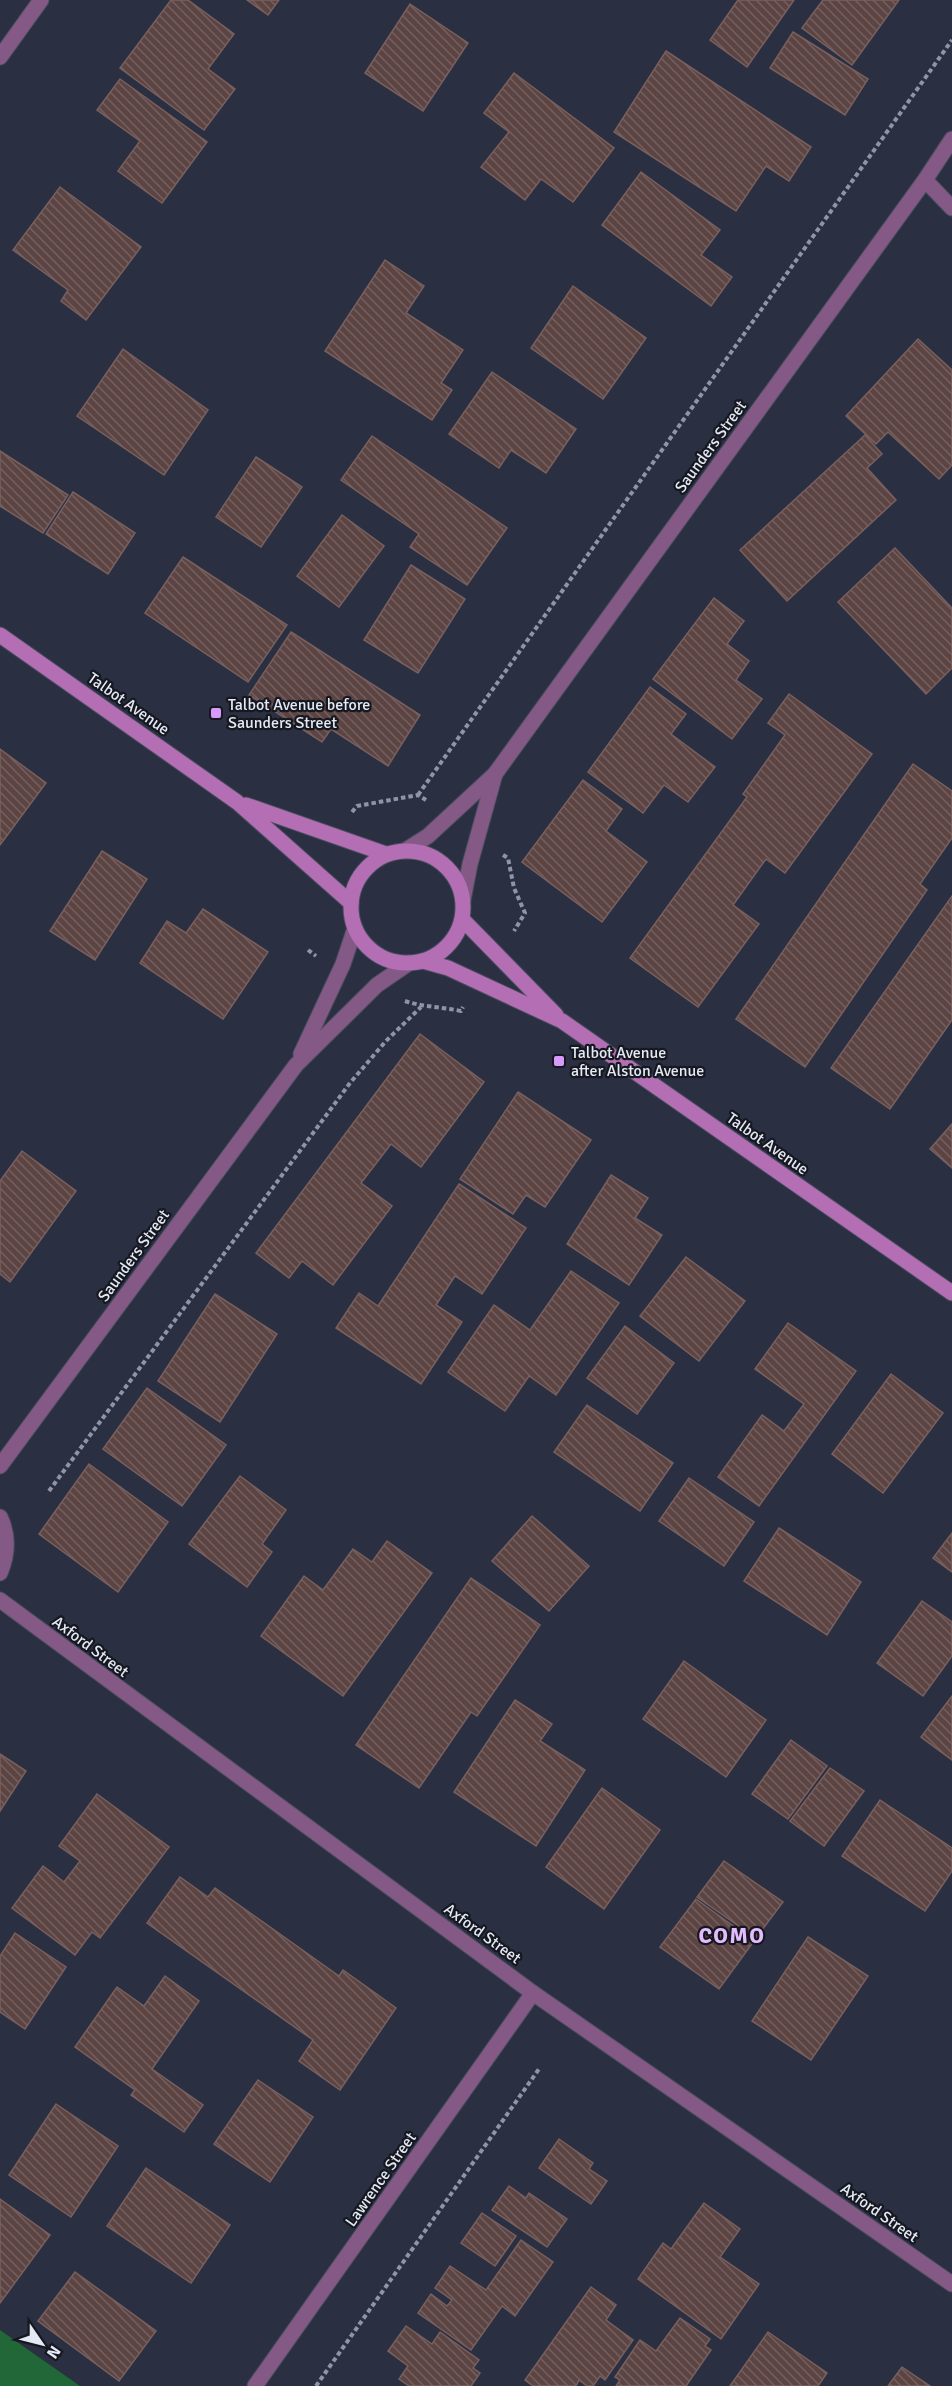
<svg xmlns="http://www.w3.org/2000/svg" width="952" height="2386" font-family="Signika,sans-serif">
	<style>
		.green { fill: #216737 }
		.building { fill: url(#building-back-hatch); stroke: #79605e; stroke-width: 1.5 }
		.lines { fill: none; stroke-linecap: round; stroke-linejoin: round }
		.street-casing { stroke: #484d5f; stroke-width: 17 }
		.secondary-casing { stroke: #484d5f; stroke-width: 17 }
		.path { stroke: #9094a4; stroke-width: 4; stroke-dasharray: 4.5 3; stroke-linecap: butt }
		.street { stroke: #855985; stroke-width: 15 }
		.secondary { stroke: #b46eb4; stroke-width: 15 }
		.poi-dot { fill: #d69bfa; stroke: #161820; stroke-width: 2 }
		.labels { text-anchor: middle; stroke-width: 4.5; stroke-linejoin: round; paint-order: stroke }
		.street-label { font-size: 16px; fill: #e5e9f5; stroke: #161820 }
		.poi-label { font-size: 16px; fill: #e5e9f5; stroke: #161820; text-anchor: start }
		.district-label { font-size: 22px; font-weight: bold; letter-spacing: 1.5px; fill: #e4bbfe; stroke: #161820 }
	</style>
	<defs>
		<pattern id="building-back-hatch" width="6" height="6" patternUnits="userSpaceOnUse" patternTransform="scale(1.5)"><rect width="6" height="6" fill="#5c4443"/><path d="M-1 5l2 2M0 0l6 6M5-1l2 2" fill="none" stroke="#735f5f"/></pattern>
	</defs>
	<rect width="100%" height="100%" fill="#2a2f42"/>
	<polygon class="green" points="0,2330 80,2386 0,2386"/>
	<g class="building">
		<polygon points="171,0 188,0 234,34 208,69 235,89 204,130 120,68"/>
		<polygon points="247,0 279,0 268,15"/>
		<polygon points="738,0 794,0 747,67 710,40"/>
		<polygon points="823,0 899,0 852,65 802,28"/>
		<polygon points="410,4 468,43 423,111 365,73"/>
		<polygon points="793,32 868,79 845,115 770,68"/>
		<polygon points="666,51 811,147 789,181 766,166 736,211 614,132"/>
		<polygon points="514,73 614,148 573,202 541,179 525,200 481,167 509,132 484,113"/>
		<polygon points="120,79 207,142 162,203 118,171 140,141 97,110"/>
		<polygon points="641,172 720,230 701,255 732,277 711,306 602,225"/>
		<polygon points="60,187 141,247 86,320 61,301 68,290 13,250"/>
		<polygon points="385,260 424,286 406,313 463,350 441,383 452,390 432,420 325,351"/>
		<polygon points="573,286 646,338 603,399 531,348"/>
		<polygon points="918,339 952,370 952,465 939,479 888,432 876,444 846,416"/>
		<polygon points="123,349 208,410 164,475 77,416"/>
		<polygon points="492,372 576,429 546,473 511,450 499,468 449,434"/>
		<polygon points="865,435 882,454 867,468 896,500 787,601 740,550"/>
		<polygon points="372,436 507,528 467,585 410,547 419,534 341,480"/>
		<polygon points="0,451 68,495 43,533 0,506"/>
		<polygon points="256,457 302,487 261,547 216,517"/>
		<polygon points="73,492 135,533 108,574 46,534"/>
		<polygon points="342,515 384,546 339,607 297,576"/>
		<polygon points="895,548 952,608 952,668 926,694 838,602"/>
		<polygon points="183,557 287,625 248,682 145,613"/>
		<polygon points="411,565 465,599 418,673 364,640"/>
		<polygon points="714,598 744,621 727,644 749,661 736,680 762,699 732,739 653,679"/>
		<polygon points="291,632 420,715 388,766 331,729 322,742 249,695"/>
		<polygon points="650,687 686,714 671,734 715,767 688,802 664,785 643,813 588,772"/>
		<polygon points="789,694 872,754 785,873 766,859 733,905 759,924 698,1007 630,958 747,797 743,794 785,735 768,723"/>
		<polygon points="0,749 46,783 0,845"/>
		<polygon points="913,764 952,791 952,838 920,884 927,890 805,1067 736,1019"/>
		<polygon points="583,780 622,809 606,831 647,862 602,922 522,862"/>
		<polygon points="102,851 147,879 95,960 50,931"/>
		<polygon points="952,896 952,1020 890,1109 831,1068"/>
		<polygon points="203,909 268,952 223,1019 140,963 167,921 186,933"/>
		<polygon points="420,1034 484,1082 421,1167 391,1144 361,1183 392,1206 333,1285 302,1261 289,1278 256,1253"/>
		<polygon points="518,1092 591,1140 545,1207 526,1195 513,1214 460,1179"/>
		<polygon points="952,1124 952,1168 930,1149"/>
		<polygon points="22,1151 76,1191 10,1282 0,1274 0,1181"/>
		<polygon points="611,1175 648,1198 635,1218 662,1235 629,1285 567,1244"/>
		<polygon points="459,1184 526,1228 482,1294 455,1276 436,1305 462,1322 421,1384 336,1328 359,1293 378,1306"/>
		<polygon points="686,1257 745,1301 699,1361 640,1316"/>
		<polygon points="571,1271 619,1303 556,1395 529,1376 505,1411 448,1372 494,1305 530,1330"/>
		<polygon points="215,1294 277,1334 220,1422 158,1381"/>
		<polygon points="788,1323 856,1371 759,1506 718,1477 762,1415 784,1431 804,1404 755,1369"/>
		<polygon points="625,1326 674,1363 637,1414 587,1378"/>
		<polygon points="891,1374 943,1413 883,1493 832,1454"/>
		<polygon points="147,1388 226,1445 182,1506 103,1449"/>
		<polygon points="587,1405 673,1463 640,1511 554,1452"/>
		<polygon points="89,1464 168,1522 118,1592 39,1534"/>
		<polygon points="240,1476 286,1510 262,1544 272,1552 247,1587 189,1544"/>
		<polygon points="689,1478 754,1522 724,1566 659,1521"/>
		<polygon points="532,1516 589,1566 549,1611 492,1561"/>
		<polygon points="779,1528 861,1582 827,1635 744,1581"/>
		<polygon points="952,1533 952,1572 933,1558"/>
		<polygon points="387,1541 432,1573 343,1696 261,1636 304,1576 323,1590 353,1549 372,1562"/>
		<polygon points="471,1578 540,1625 477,1716 471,1712 419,1788 356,1745"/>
		<polygon points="922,1601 952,1622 952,1656 923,1696 877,1663"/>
		<polygon points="684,1661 766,1720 726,1777 643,1719"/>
		<polygon points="952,1696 952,1760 921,1737"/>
		<polygon points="515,1700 552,1724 540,1741 585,1770 536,1846 454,1792"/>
		<polygon points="791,1740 827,1766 788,1819 752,1794"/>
		<polygon points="0,1754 26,1771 0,1811"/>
		<polygon points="830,1768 864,1791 824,1846 790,1821"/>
		<polygon points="602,1788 660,1830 604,1909 546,1867"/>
		<polygon points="97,1794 169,1847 100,1938 92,1932 75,1955 12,1908 43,1866 64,1882 80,1861 59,1846"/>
		<polygon points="880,1800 952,1848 952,1871 925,1911 842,1856"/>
		<polygon points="724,1861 783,1902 756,1938 697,1897"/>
		<polygon points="180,1877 208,1897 215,1888 339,1976 343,1970 396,2008 340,2090 299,2061 313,2040 147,1923"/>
		<polygon points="696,1899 754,1941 719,1989 660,1947"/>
		<polygon points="15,1933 66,1967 25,2029 0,2012 0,1956"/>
		<polygon points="808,1937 868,1976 811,2060 752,2021"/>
		<polygon points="165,1976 199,2001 152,2069 203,2105 184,2132 131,2095 135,2090 75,2047 117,1987 144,2006"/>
		<polygon points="258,2080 313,2117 270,2182 214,2144"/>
		<polygon points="56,2104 118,2146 71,2217 9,2175"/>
		<polygon points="559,2139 593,2163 589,2169 607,2181 591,2204 539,2168"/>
		<polygon points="146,2168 230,2225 191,2283 107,2226"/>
		<polygon points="509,2186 526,2198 529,2193 567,2219 547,2247 492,2210"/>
		<polygon points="0,2199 50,2235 0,2303"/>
		<polygon points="704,2203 740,2229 720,2257 759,2284 721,2339 638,2279 663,2243 671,2249"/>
		<polygon points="482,2213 516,2236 495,2266 461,2243"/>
		<polygon points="521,2240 553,2262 515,2316 502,2306 471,2350 418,2313 431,2294 447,2306 452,2300 435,2288 450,2266 486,2290"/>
		<polygon points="75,2272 156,2331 119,2381 38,2321"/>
		<polygon points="591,2287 616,2305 606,2320 633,2340 605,2380 600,2376 593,2386 587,2386 579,2380 576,2386 533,2386 525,2380"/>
		<polygon points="680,2318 710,2339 705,2346 711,2350 686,2386 616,2386 620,2380 615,2377 640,2340 656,2351"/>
		<polygon points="406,2326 432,2344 440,2332 479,2360 473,2368 480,2373 471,2386 409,2386 399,2379 408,2366 388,2351"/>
		<polygon points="768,2332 827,2373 818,2386 730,2386"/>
		<polygon points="902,2367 930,2386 888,2386"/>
	</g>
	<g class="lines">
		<defs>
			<g id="street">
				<polyline points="0,57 41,0"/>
				<polyline points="925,180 952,208"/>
				<polyline points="406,850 428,836 495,774 925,180 952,139"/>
				<polyline points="463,900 470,864 495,774"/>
				<polyline points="301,1054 343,964 355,928"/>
				<polyline points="0,1466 296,1065 377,985 409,963"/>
				<path d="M0 1517C9 1536 8 1554 0 1573"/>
				<polyline points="0,1600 533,1993 952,2284"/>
				<polyline points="255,2386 533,1993"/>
			</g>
			<g id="secondary">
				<polyline points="0,635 237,802 351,903"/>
				<polyline points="246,805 386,854"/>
				<circle cx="407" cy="907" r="56"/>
				<polyline points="462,919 556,1015"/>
				<polyline points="423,961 448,968 562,1021 952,1293"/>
			</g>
		</defs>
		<use href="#street" class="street-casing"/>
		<use href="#secondary" class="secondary-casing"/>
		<g class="path">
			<polyline points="418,795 952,40"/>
			<polyline points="352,812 357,806 418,795 426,800"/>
			<polyline points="503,855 508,858 514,888 525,913 514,931"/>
			<polyline points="308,950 316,956"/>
			<path d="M405 1001C423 1007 442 1007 461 1011L463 1007"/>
			<polyline points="49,1491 350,1083 386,1041 421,1007"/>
			<polyline points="316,2386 539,2069"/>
		</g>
		<use href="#street" class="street"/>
		<use href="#secondary" class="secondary"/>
	</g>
	<g class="poi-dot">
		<rect x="210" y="707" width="12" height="12" rx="3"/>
		<rect x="553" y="1055" width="12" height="12" rx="3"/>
	</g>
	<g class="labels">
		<g class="street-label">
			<text transform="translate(710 446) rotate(-54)" y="6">Saunders Street</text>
			<text transform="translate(129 703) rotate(35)" y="6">Talbot Avenue</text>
			<text transform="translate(768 1143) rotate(35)" y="6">Talbot Avenue</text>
			<text transform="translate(133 1255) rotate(-54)" y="6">Saunders Street</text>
			<text transform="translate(91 1646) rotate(37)" y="6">Axford Street</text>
			<text transform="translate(483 1933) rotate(36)" y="6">Axford Street</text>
			<text transform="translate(380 2179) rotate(-55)" y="6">Lawrence Street</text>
			<text transform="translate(880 2212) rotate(35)" y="6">Axford Street</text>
		</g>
		<g class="poi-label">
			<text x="228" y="710">Talbot Avenue before<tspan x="228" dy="18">Saunders Street</tspan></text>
			<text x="571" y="1058">Talbot Avenue<tspan x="571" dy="18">after Alston Avenue</tspan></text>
		</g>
		<g class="district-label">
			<text x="732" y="1943">COMO</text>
		</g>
	</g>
	<g transform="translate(42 2344) rotate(125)" stroke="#161820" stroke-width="4.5" paint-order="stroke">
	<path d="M0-4.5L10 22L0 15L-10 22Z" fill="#e5e9f5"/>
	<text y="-9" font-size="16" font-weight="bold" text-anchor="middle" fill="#e5e9f5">N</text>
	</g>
</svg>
